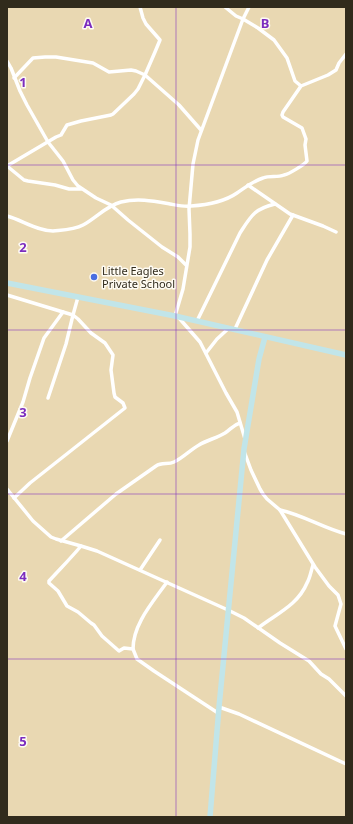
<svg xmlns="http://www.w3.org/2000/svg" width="353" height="824" font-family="'Noto Sans',sans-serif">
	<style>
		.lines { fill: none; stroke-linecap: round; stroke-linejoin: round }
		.street { stroke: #fff; stroke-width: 3.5 }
		.secondary { stroke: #c1e5e9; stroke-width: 5.5 }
		.grid { fill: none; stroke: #7b2cbf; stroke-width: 1; stroke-opacity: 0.55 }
		.poi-dot { fill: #4a6ee1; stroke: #fefbf3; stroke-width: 1.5 }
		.labels { text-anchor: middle; stroke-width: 3; stroke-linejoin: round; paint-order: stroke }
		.poi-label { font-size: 11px; fill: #312b1c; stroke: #fefbf3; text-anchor: start }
		.grid-label { font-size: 13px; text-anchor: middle; font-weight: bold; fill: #7b2cbf; stroke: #fefbf3; stroke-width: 3; stroke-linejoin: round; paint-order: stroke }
	</style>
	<rect width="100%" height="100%" fill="#e9d8b2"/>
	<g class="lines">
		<g class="street">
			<polyline points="225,7 236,16 243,19 258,28 274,40 287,58 295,81 301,86"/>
			<polyline points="7,61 11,68 20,91 27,105 48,142 63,161 73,180 78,186 96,198 111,205 128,220 162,247 178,257 186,265"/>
			<polyline points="14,78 33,58 45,57 56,57 93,63 109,72 131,70 136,71 145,75 179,105 201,130"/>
			<polyline points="7,166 56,137 61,135 67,125 81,121 111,115 113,114 134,94 138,89 145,75 155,52 160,40 146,24 143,18 140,7"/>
			<polyline points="7,166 24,180 28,181 55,185 69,189 81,189"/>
			<polyline points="248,185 290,214 323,226 336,232"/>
			<path d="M7 216C22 220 37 231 53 231 63 230 74 230 83 225 96 218 106 206 121 202 138 198 153 201 170 204 176 205 184 207 191 206 206 205 224 202 237 193 246 187 253 181 263 178 270 175 277 178 284 175 289 174 304 165 307 161L305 145 306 139 302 128 283 117 282 115 283 112 301 86 328 75 336 70 339 63 346 54"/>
			<polyline points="7,295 63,312"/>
			<polyline points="175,316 183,289 190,247 190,234 189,209 193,164 198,140 243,19 249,7"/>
			<polyline points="179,318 200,342 226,393 237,412 245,439"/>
			<path d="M197 321 240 233C251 216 254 209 275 204"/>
			<polyline points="235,329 267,260 293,215"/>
			<polyline points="206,353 217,339 229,328"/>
			<polyline points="7,441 23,402 30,378 44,338 63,312 73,315 78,297"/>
			<polyline points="244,451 251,470 260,489 263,494 267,499 280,510 315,567 329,586 338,595 341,604 335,626 346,649"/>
			<polyline points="7,489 33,521 51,537 56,539 81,546 97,551 228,610 244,618 280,643 309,661 321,674 329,679 346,696"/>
			<polyline points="14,498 30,483 125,408 123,403 115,397 114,393 111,370 113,355 105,343 91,333 78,319 73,315 66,344 48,398"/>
			<path d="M280 510C303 515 323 528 346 534"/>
			<path d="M61 541 116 494 156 466C162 462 168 465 174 462 183 458 190 450 199 445 207 440 217 438 225 433 231 429 233 425 240 423"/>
			<path d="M81 546C71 558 60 569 49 581V583L58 591 67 606 78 612 91 623 94 625 102 636 119 651 124 648 133 649 137 659 154 671 218 713"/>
			<polyline points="140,570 160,540"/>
			<path d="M258 628C276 614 298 605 307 583 310 578 311 571 313 565"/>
			<path d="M133 649C133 624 153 602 167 582"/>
			<polyline points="219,707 239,714 346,764"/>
		</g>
		<g class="secondary">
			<polyline points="7,283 175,316 346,355"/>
			<polyline points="210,817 219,707 244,449 259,359 265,337"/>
		</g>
	</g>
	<path class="grid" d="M176 7V817M7 165H346M7 330H346M7 494H346M7 659H346"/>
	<circle class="poi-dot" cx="94" cy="277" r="4"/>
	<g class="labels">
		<g class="poi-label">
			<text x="102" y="275">Little Eagles<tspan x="102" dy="13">Private School</tspan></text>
		</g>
	</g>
	<g class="grid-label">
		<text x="88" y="28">A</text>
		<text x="265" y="28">B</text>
		<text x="23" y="87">1</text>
		<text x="23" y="252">2</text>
		<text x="23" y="417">3</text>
		<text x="23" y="581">4</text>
		<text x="23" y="746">5</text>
	</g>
	<rect width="353" height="824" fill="none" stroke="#312b1c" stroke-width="16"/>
</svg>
